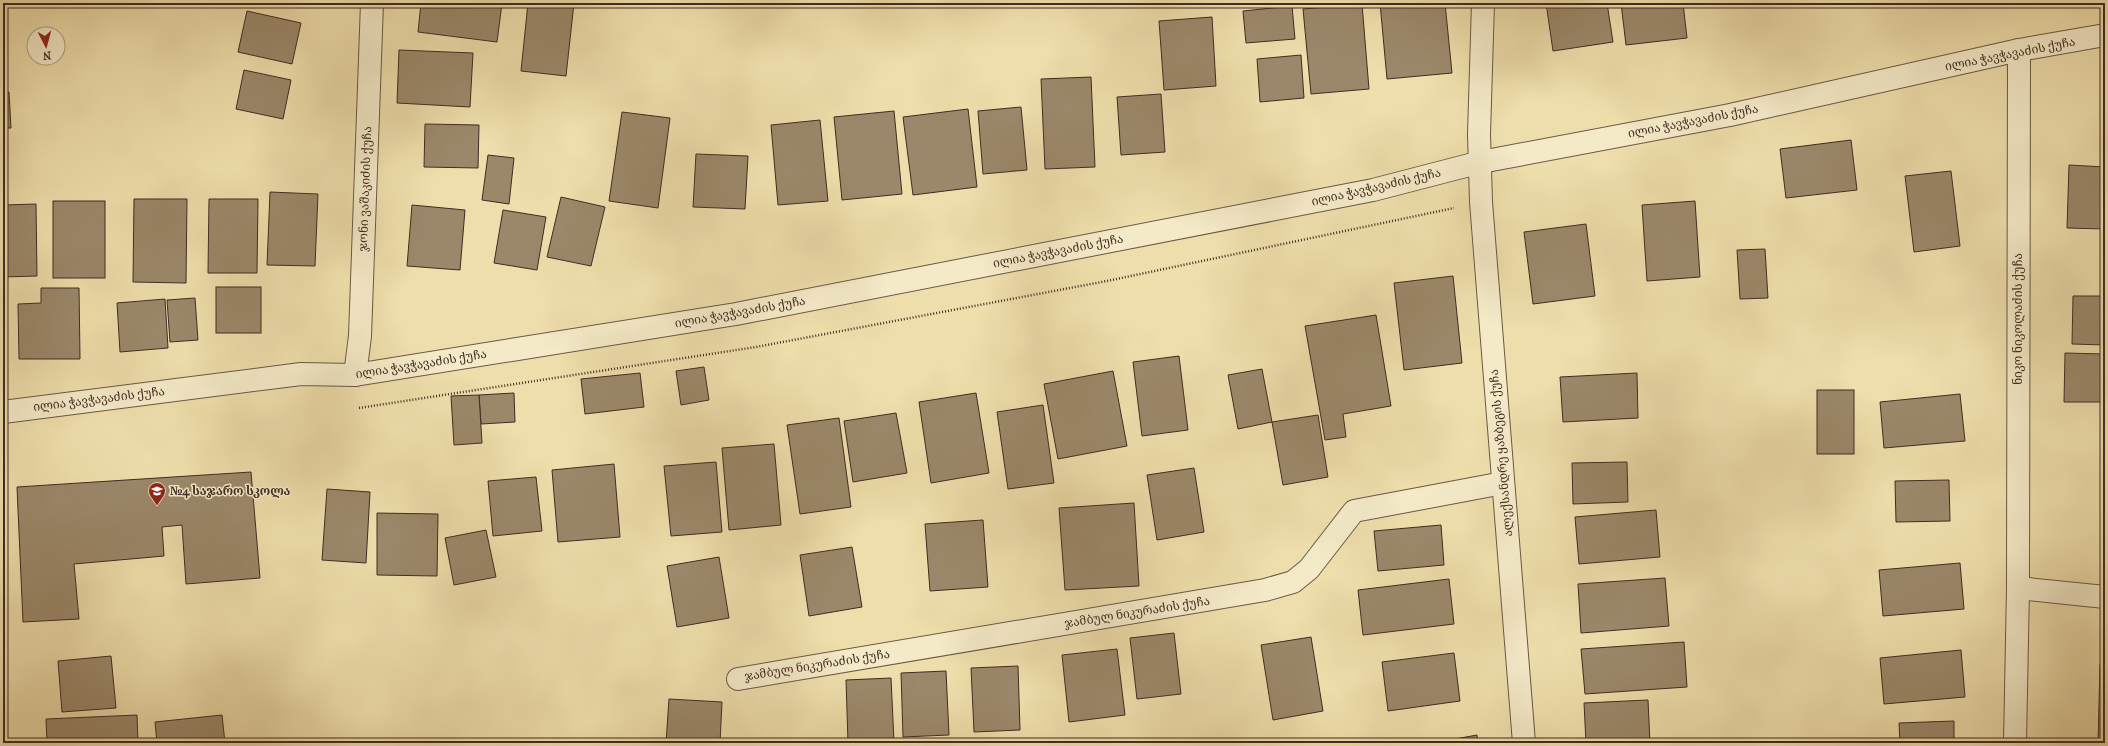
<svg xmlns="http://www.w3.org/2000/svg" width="2108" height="746" font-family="'IM FELL French Canon','Noto Serif Georgian',serif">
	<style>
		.building { fill: #9b886a; stroke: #412b23 }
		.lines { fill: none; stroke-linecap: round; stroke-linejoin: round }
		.minor-casing { stroke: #6c5845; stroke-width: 24 }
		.path { stroke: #412b23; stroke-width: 2.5; stroke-dasharray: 1 2; stroke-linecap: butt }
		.minor { stroke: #f4eac8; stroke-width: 22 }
		.labels { text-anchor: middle; stroke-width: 3; stroke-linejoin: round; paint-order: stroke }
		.street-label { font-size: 12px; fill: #412b23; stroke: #f4eac8 }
		.poi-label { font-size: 12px; font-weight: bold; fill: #412b23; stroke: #f4eac8; text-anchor: start }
	</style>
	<rect width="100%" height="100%" fill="#eedeab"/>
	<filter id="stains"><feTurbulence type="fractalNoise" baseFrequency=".005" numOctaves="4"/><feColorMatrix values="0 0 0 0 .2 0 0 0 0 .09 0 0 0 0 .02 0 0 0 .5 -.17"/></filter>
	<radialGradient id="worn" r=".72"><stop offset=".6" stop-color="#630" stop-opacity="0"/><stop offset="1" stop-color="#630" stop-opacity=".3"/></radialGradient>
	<g class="building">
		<polygon points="421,3 502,3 497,42 418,32"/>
		<polygon points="528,3 574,3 566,76 521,71"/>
		<polygon points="1380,3 1445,3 1452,73 1387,79"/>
		<polygon points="1546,3 1607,3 1613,42 1553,51"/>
		<polygon points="1621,3 1683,3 1687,38 1626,45"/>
		<polygon points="1362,4 1369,89 1311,94 1303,9"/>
		<polygon points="1292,6 1295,39 1246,43 1243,11"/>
		<polygon points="247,11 301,23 292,64 238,52"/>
		<polygon points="1212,17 1216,86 1164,90 1159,21"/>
		<polygon points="399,50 473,53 470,107 397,103"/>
		<polygon points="1301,55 1304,98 1260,102 1257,59"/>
		<polygon points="244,70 291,80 283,119 236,109"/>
		<polygon points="1091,77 1095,167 1045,169 1041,79"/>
		<polygon points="3,92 9,92 11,128 3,128"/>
		<polygon points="1161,94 1165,152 1121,155 1117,97"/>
		<polygon points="1021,107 1027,170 983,174 978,111"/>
		<polygon points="968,109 977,187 913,195 903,117"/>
		<polygon points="894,111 902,194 842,200 834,117"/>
		<polygon points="622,112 670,118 658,208 609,201"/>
		<polygon points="820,120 828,201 778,205 771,125"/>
		<polygon points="425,124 479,125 478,168 424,167"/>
		<polygon points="1851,140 1857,190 1786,198 1780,149"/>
		<polygon points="696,154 748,156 745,209 693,207"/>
		<polygon points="488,155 514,158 509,204 482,200"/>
		<polygon points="2069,165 2105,167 2105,229 2067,228"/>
		<polygon points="1951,171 1960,246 1914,252 1905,176"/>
		<polygon points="270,192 318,194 315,266 267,265"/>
		<polygon points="561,197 605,207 591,266 547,257"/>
		<polygon points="134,199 187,199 186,283 133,282"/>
		<polygon points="209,199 258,199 257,273 208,273"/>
		<rect x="53" y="201" width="52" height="77"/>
		<polygon points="1695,201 1700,277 1647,281 1642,205"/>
		<polygon points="36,204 37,276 3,277 3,205"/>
		<polygon points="412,205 465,210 460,270 407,266"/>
		<polygon points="503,210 546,217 537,270 494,263"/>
		<polygon points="1586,224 1595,296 1533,304 1524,232"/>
		<polygon points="1765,249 1768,298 1740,299 1737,250"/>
		<polygon points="1453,276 1462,363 1404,370 1394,283"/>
		<rect x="216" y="287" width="45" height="46"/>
		<polygon points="41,288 79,288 80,359 19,359 18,304 41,303"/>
		<polygon points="2073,296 2105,296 2105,345 2072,344"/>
		<polygon points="195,298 198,340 170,342 167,300"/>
		<polygon points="165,299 168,348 120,352 117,303"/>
		<polygon points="1376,315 1391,406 1343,414 1346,437 1325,440 1305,326"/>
		<polygon points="2065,353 2105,354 2105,402 2064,402"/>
		<polygon points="1179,356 1188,430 1142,436 1133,362"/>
		<polygon points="704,367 709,400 681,405 676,371"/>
		<polygon points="1262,369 1272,422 1238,429 1228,375"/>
		<polygon points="1113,371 1127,446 1058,459 1044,384"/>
		<polygon points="640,373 644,407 585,414 581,379"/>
		<polygon points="1637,373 1638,418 1563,422 1560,377"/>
		<rect x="1817" y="390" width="37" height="64"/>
		<polygon points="514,393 515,422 481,424 479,395"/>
		<polygon points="976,393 989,473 931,483 919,402"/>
		<polygon points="1960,394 1965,441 1884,448 1880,402"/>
		<polygon points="479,395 482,443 454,445 451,396"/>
		<polygon points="1043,405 1054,483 1008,489 997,412"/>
		<polygon points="896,413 907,473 853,482 844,421"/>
		<polygon points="1318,415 1328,477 1283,485 1272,422"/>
		<polygon points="839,418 851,507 800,514 787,425"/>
		<polygon points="774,444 781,525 729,530 722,448"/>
		<polygon points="716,462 722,532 671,536 664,466"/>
		<polygon points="1627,462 1628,502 1573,504 1572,463"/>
		<polygon points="614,464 620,537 558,542 552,470"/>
		<polygon points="1194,468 1204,532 1157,540 1147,475"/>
		<polygon points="251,472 260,578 186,584 182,525 162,527 164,556 74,564 79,619 23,622 17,487"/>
		<polygon points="536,477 542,531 493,536 488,481"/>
		<polygon points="1949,480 1950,521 1896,522 1895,481"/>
		<polygon points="327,489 370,492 366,563 322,560"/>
		<polygon points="1134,503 1139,586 1065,590 1059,508"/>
		<polygon points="1656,510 1660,557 1579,564 1575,517"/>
		<polygon points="377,513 438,514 437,576 377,575"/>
		<polygon points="983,520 988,587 930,591 925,524"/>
		<polygon points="1441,525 1444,565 1378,571 1374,531"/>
		<polygon points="486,530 496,577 454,585 445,538"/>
		<polygon points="852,547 862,607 809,616 800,555"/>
		<polygon points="719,557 729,618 677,627 667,566"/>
		<polygon points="1960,563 1964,609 1883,616 1879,570"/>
		<polygon points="1665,578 1669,626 1581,633 1578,584"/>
		<polygon points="1449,579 1454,624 1363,635 1358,590"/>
		<polygon points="1174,633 1181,694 1137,699 1130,638"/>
		<polygon points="1311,637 1323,711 1273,720 1261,645"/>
		<polygon points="1684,642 1687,687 1585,694 1581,649"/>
		<polygon points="1117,649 1125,715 1069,722 1062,655"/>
		<polygon points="1961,650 1965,697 1884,704 1880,658"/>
		<polygon points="1454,653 1460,701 1388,711 1382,662"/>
		<polygon points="111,656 116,708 62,712 58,661"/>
		<polygon points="2100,664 2105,664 2105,743 2098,743"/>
		<polygon points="1018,666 1020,730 974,732 971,668"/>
		<polygon points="946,671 949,735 903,737 901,673"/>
		<polygon points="891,678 894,742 848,743 846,680"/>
		<polygon points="669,699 722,702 720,743 666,743"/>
		<polygon points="1648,700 1650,743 1586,743 1584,703"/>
		<polygon points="137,715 138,743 47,743 46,719"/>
		<polygon points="222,715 225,743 157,743 155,722"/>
		<polygon points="1954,721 1954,743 1900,743 1899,723"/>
		<polygon points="1477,735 1478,743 1433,743"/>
		<polygon points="325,742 385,743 325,743"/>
	</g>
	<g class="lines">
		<defs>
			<g id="minor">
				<polyline points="1483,3 1479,134 1481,202 1524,743"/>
				<polyline points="355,375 360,336 372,3"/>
				<polyline points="3,412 301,374 355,375 736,314 1373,190 1481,162 1730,115 2019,50 2105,35"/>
				<polyline points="2018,588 2105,597"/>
				<polyline points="738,679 1265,590 1293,582 1309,569 1354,511 1503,483"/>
				<polyline points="2015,743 2018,588 2019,50"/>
			</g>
		</defs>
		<use href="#minor" class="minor-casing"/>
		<polyline class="path" points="359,408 756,347 1107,281 1454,208"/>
		<use href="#minor" class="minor"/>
	</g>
	<defs>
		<symbol id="school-pin" viewBox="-11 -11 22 30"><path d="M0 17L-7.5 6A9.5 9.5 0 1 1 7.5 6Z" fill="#8f2418" stroke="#f4eac8"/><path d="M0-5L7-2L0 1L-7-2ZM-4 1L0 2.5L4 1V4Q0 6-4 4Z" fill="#fff"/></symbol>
	</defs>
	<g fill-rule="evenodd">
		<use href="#school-pin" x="147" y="481" width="20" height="27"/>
	</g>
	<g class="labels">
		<g class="street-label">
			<text transform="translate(2010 54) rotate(-11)" y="4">ილია ჭავჭავაძის ქუჩა</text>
			<text transform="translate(1693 121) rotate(-11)" y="4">ილია ჭავჭავაძის ქუჩა</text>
			<text transform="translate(1376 187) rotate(-13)" y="4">ილია ჭავჭავაძის ქუჩა</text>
			<text transform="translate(365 189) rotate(-88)" y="4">ჯონი ვაშაკიძის ქუჩა</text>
			<text transform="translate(1058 251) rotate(-11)" y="4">ილია ჭავჭავაძის ქუჩა</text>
			<text transform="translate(740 312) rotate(-10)" y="4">ილია ჭავჭავაძის ქუჩა</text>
			<text transform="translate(2018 319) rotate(-90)" y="4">ნიკო ნიკოლაძის ქუჩა</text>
			<text transform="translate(421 364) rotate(-9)" y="4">ილია ჭავჭავაძის ქუჩა</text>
			<text transform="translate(99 399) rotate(-7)" y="4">ილია ჭავჭავაძის ქუჩა</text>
			<text transform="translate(1501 453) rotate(-95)" y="4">ალექსანდრე ყაზბეგის ქუჩა</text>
			<text transform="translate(1137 612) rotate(-9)" y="4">ჯამბულ ნიკურაძის ქუჩა</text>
			<text transform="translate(817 665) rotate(-9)" y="4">ჯამბულ ნიკურაძის ქუჩა</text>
		</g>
		<g class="poi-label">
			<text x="170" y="495">№4 საჯარო სკოლა</text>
		</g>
	</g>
	<rect width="2108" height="746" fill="none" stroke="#eedeab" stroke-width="16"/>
	<rect x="4" y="4" width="2100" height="738" fill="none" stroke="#412b23" stroke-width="2"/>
	<rect x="8" y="8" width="2092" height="730" fill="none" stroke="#412b23"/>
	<g transform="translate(46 46) rotate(174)"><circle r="19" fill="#f4eac8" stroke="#ac9e86"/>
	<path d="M0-3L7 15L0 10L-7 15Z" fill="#8f2418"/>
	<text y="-6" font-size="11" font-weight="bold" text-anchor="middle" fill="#412b23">N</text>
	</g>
	<rect width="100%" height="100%" filter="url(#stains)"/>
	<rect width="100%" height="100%" fill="url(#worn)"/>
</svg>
